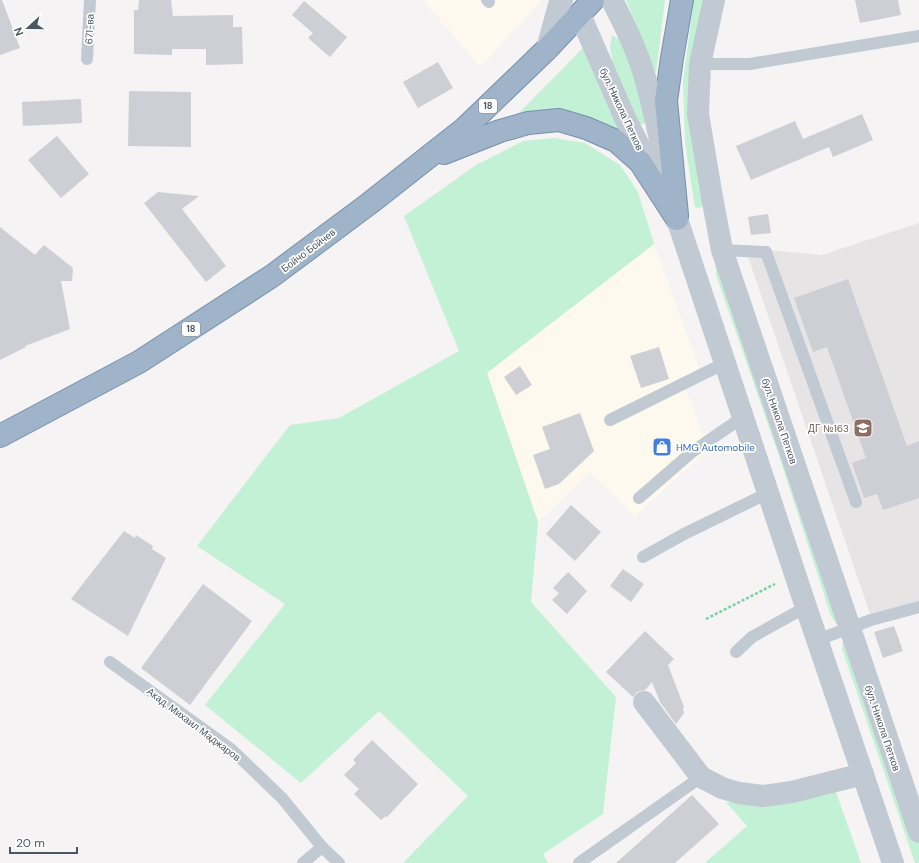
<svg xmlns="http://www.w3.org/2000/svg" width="919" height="863" font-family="'DM Sans',sans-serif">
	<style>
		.commercial { fill: #fdf9ef }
		.education { fill: #e6e4e5 }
		.green { fill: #c3f1d5 }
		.building { fill: #cdcfd5 }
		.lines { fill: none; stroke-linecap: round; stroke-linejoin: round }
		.trunk-casing { stroke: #7690ad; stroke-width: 24 }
		.path { stroke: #7ad0a6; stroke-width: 2.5; stroke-dasharray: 3 2; stroke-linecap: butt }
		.service { stroke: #c1cad2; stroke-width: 12 }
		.minor { stroke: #c1cad2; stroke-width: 22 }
		.tertiary { stroke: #c1cad2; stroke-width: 22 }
		.trunk { stroke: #9fb4c9; stroke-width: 22 }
		.labels { text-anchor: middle; stroke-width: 3.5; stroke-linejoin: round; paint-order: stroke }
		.shield { fill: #fff; stroke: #808990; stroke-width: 1 }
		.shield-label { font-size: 9px; font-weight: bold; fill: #4a5661 }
		.street-label { font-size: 10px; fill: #4a5661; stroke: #fff }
		.education-label { font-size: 10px; fill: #785e54; stroke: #fff; text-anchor: end }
		.shop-label { font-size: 10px; fill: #366cbe; stroke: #fff; text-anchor: start }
	</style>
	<rect width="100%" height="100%" fill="#f5f3f3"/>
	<g class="commercial">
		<polygon points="423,0 542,0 480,67"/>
		<polygon points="654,244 699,368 683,383 709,449 635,516 590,472 538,522 485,367"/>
	</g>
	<polygon class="education" points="919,223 919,602 870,614 745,248 822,255"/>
	<g class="green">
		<polygon points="626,0 665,0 656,73"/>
		<polygon points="694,0 709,0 707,197 702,207 695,208 685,143 683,81"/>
		<polygon points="612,35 620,40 628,54 647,117 645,123 640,125 613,63 610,47"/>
		<polygon points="583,48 623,134 596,120 563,113 518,114"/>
		<polygon points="554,138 585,143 620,165 638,192 654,244 487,373 538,522 531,602 616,697 603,814 543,854 548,863 403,863 468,796 379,711 301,783 205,705 285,604 197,546 290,425 339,418 459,351 404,216 476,165 523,141"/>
		<polygon points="719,262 840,624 836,624 831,616 781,462 716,275 716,267"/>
		<polygon points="849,641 919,840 919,863 915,863 842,649 843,642"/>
		<polygon points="836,792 861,863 705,863 747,826 726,802 775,804"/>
	</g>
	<g class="building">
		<polygon points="0,0 2,0 20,48 0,55"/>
		<polygon points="139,0 171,0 173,16 233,15 233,27 242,27 243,64 206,65 206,49 172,49 172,55 134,54 134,10 138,10"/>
		<polygon points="855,0 898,0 901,15 860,23"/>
		<polygon points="304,1 347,37 330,57 308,38 313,33 292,15"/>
		<polygon points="438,62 453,88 418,108 403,82"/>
		<polygon points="129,91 191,92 191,147 128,146"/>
		<polygon points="81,99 82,123 23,126 22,102"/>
		<polygon points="862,114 873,140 833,157 829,147 751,180 736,146 795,121 803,139"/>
		<polygon points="57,136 89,174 61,198 28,160"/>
		<polygon points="158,192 199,196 182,209 226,266 206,282 144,203"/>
		<polygon points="768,214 771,233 751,235 748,217"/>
		<polygon points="0,227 35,255 44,245 73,268 72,281 61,281 70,329 25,346 26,347 0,360"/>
		<polygon points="848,279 907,446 919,441 919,498 883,510 877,494 864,498 852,463 866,458 827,347 813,352 794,298"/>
		<polygon points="659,347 669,379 641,388 630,356"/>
		<polygon points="520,366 532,385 516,395 504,377"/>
		<polygon points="580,413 594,451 559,484 545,489 533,455 550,449 542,427"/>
		<polygon points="571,505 601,532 575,561 546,534"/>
		<polygon points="124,531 135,538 136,535 153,546 152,549 166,558 128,636 71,599"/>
		<polygon points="623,569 644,584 631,602 610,586"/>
		<polygon points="568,572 587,591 567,614 552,600 559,593 553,588"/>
		<polygon points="203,584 252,621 190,705 141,668"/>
		<polygon points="894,626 903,651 883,658 874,632"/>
		<polygon points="645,631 674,659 668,665 684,707 683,709 684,713 676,724 660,702 652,682 645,690 637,692 633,697 606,672"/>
		<polygon points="372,740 418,784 387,817 386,816 381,820 354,794 359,789 344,775 356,763 353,760"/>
		<polygon points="692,795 719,824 675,863 616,863"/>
	</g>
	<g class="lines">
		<defs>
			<g id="trunk">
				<polyline points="444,153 500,131 528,123 559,120 586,128 616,141 640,162 677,219"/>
				<polyline points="677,215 666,101 672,58 682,0"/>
				<polyline points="0,436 139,362 272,276 370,203 464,129 547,49 593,0"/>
			</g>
		</defs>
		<use href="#trunk" class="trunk-casing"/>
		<polyline class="path" points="706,619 775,584"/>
		<g class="service">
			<polyline points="487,0 489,2"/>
			<polyline points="87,59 90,0"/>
			<polyline points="700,64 750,64 919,36"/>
			<polyline points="722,250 766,252 856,502"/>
			<polyline points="610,420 725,363"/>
			<polyline points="639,498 692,452 743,417"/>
			<polyline points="643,557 684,534 768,493"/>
			<polyline points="817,640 871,620 919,607"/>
			<polyline points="736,652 752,637 806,607"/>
			<polyline points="110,662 231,749 282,798 322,847 339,863"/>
			<polyline points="303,863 322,847"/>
			<polyline points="579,863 701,777"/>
		</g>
		<g class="minor">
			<polyline points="714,0 700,64 698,114 712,197 722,250 919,832"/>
			<polyline points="547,49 559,5 562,0"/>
			<polyline points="644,702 701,777 722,788 739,793 763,796 792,792 863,774"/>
		</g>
		<g class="tertiary">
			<path d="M612 0C624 24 636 48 644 74 652 101 658 130 664 158"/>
			<polyline points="580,15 626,120 653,173"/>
			<polyline points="673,201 677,219 806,607 893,863"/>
		</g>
		<use href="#trunk" class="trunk"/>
	</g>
	<defs>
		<symbol id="school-square" viewBox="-11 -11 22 22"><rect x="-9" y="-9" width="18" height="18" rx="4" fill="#8d6e63" stroke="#fff"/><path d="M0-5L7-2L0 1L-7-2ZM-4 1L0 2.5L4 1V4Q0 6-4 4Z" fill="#fff"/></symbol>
		<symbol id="shop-square" viewBox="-11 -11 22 22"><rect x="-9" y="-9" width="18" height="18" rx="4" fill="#3f7fe0" stroke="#fff"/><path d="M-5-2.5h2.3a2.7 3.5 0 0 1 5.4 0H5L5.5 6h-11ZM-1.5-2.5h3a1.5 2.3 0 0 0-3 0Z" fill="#fff"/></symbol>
	</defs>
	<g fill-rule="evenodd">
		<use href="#school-square" x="852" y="417" width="22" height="22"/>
		<use href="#shop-square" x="651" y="436" width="22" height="22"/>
	</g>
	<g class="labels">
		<g class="shield">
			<rect x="479" y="99" width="18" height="14" rx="3"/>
			<rect x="182" y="322" width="18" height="14" rx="3"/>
		</g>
		<g class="shield-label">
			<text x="488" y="109">18</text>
			<text x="191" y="332">18</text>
		</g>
		<g class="street-label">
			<text transform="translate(89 29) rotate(-87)" y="4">671-ва</text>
			<text transform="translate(622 109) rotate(65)" y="4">бул. Никола Петков</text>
			<text transform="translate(308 250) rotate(-37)" y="4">Бойчо Бойчев</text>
			<text transform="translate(780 421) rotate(71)" y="4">бул. Никола Петков</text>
			<text transform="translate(194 724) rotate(37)" y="4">Акад. Михаил Маджаров</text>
			<text transform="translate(883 728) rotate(71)" y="4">бул. Никола Петков</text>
		</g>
		<g class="education-label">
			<text x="849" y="432">ДГ №163</text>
		</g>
		<g class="shop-label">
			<text x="676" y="451">HMG Automobile</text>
		</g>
	</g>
	<g transform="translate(28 28) rotate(249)" stroke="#ffffff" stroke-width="3" paint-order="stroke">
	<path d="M0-3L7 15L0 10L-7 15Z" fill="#4a5661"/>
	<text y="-6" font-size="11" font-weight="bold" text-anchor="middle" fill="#4a5661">N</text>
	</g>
	<path d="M10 847v6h67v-6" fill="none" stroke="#4a5661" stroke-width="2"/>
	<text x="16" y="847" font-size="12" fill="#4a5661" stroke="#ffffff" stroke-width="3" paint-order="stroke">20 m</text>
</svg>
